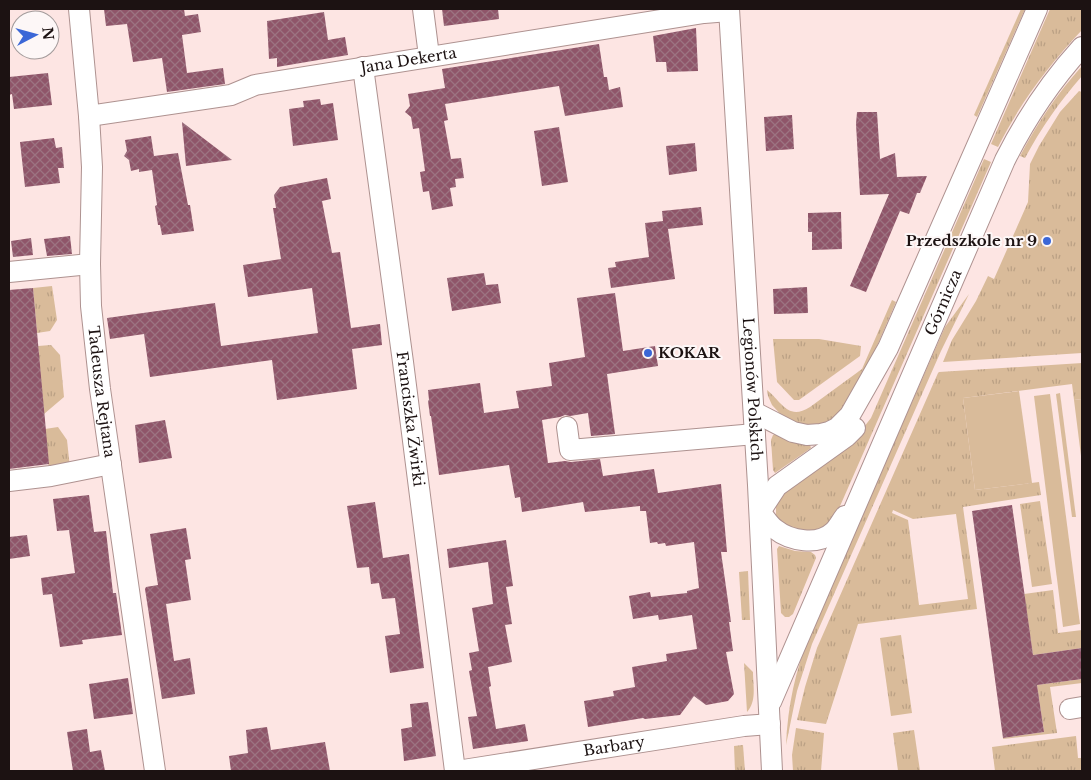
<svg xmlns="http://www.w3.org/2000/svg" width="1091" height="780" font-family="'Libre Baskerville',serif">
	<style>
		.grass { fill: url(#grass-tufts); fill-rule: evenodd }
		.pitch { fill: #d9bb9a }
		.building { fill: url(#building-cross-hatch) }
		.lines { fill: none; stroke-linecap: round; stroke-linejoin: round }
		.minor-casing { stroke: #ae9290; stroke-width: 22 }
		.minor { stroke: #fff; stroke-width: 20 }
		.poi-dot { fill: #3b67d7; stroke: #fdf7f7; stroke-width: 2 }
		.labels { text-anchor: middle; stroke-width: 4; stroke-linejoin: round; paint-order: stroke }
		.street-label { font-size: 15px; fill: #1c1212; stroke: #fdf7f7 }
		.poi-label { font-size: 15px; font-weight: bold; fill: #1c1212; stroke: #fdf7f7; text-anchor: end }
	</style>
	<defs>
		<pattern id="grass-tufts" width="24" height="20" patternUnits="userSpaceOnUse" patternTransform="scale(1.25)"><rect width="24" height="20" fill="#d9bb9a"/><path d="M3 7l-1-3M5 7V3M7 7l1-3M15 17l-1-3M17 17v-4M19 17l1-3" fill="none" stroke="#baa084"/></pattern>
		<pattern id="building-cross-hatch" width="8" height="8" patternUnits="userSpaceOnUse" patternTransform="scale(1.25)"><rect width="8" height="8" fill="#8f5569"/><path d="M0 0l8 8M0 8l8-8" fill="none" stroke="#9c7381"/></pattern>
	</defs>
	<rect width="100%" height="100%" fill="#fde5e3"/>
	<g class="grass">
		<polygon points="1021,9 1025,9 977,117 974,115"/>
		<path d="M1050 9H1082V30C1048 66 1020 103 998 147L991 144Z"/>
		<path d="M1082 66V76C1060 101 1041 128 1025 158L1020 156C1038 122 1057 94 1082 66Z"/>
		<polygon points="1079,91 1082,92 1082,353 943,362 952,340 976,301 988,276 994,279 1028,202 1030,164 1039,146 1060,112"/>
		<polygon points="984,159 991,162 837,513 829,524 821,528 810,532 793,530 778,519 776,515 776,504 779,495 860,432 871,418"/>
		<polygon points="52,286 57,320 50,331 37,333 33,288"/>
		<path d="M969 294 941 351 812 644 797 691 786 745C788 704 795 672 810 634L945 327Z"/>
		<path d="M892 300 896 302 854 399 836 420 808 427 784 418 772 405 768 396 767 390C782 402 788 421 810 407L862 369Z"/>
		<polygon points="773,339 819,339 861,346 860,356 799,400 794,400 777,382"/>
		<polygon points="51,345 60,355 64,397 44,414 38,346"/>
		<path d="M1082 363V399L1074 400 1072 384 963 398 975 490 1039 482 1041 495 963 507 977 609 858 624 826 724 797 720 805 687 817 648 938 373 939 372ZM893 510 913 519 956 514 968 599 919 605 908 520 892 513Z"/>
		<polygon points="58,427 67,440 70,468 49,472 45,429"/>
		<polygon points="777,434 810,445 811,448 775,473 773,470 771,440 773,435"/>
		<polygon points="1040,501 1052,584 1032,587 1020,504"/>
		<polygon points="779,546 795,551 811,552 815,555 816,558 793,614 789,617 785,617 781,613 777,549"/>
		<polygon points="748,571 750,620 742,620 739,572"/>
		<polygon points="1053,590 1058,633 1082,630 1082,648 1033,655 1024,594"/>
		<polygon points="901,635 912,713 891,716 880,638"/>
		<path d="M744 663 753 672C753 686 757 701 747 712Z"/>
		<polygon points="1082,679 1082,683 1050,687 1057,733 1003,739 1003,738 1044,732 1037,685"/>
		<polygon points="796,728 824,733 821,771 793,771 792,755"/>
		<polygon points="914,730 920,771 898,771 893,733"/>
		<polygon points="1076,736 1078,758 1082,758 1082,771 995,771 992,747"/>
		<polygon points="743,745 745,771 735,771 734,746"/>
	</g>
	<g class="pitch">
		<polygon points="1019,391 1032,483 975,490 963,398"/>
		<polygon points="1060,393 1076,517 1072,517 1056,394"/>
		<polygon points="1050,394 1080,624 1063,627 1034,396"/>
		<polygon points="1082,399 1082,464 1074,400"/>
	</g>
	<g class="building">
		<polygon points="104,9 184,9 185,16 198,14 201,32 182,35 187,73 223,68 225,84 167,92 162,58 133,62 127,24 106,26"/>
		<polygon points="442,9 498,9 499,19 444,26"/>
		<polygon points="324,12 328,40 345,37 348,55 277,67 277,58 269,59 267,21"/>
		<polygon points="696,28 698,71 667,72 666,62 656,62 653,36"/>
		<polygon points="599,44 604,77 607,77 609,90 620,87 623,107 565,116 559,86 445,104 448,120 444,121 451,159 461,158 464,178 455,179 456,187 450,188 453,206 432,210 429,191 423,192 420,172 425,171 419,128 413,129 411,117 405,112 410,106 408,94 445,88 442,69"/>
		<polygon points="48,73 52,105 14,109 12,94 9,95 9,77"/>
		<polygon points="320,99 321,105 333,103 338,140 293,146 289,109 304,107 303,101"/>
		<polygon points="857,112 877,112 880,159 895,153 897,177 927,176 920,193 917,193 909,214 900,211 866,292 850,286 889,194 860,195 856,124"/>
		<polygon points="792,115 794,149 766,151 764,117"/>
		<polygon points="182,122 232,160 186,166"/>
		<polygon points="559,127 568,182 542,186 534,131"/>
		<polygon points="151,136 154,156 178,153 188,205 190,205 194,231 162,235 160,225 158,225 155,206 157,205 152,170 139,172 139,169 131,171 129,160 124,156 127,151 125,140"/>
		<polygon points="54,138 56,148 62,147 64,168 58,168 60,183 25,187 20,142"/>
		<polygon points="695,143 697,171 669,175 666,146"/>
		<polygon points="327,178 331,199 322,201 332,253 340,252 351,328 380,324 382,345 352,349 357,389 277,400 272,360 150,377 144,334 110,339 107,318 215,303 221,346 318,333 312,288 248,297 243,265 281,259 273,208 276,208 274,195 280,187"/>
		<polygon points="701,207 703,225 668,229 675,279 611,288 608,268 616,267 615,262 649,257 645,223 663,221 662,211"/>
		<polygon points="841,212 842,249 812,250 812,232 808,232 808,213"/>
		<polygon points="70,236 72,254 47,256 44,239"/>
		<polygon points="31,238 33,255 13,257 11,241"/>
		<polygon points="484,273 486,285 498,284 501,303 452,311 447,278"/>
		<polygon points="807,287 808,313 774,314 773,289"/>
		<polygon points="33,288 49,464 9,469 9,290"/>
		<polygon points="615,293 623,351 655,346 658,366 607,374 615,434 591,436 588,413 570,416 565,415 560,417 542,420 548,463 565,461 571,462 600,459 603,476 654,469 658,493 721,484 727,552 721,552 731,622 729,622 733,651 726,652 734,694 728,701 706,705 694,696 680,715 645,719 643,718 588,727 584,701 614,696 613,691 635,687 632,667 667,661 666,654 697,649 692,615 659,620 658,615 633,619 629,596 650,592 651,597 687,593 687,591 699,588 694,542 666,546 665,543 658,544 657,542 650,543 646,511 640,511 640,506 585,512 583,502 522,512 520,497 515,498 509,465 439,475 431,416 430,416 428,401 429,400 428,390 480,383 484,413 519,408 516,391 552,386 549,363 585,357 577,298"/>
		<polygon points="165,420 172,458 139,463 135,425"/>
		<polygon points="89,495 94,532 106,531 113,593 116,593 122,635 82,640 83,644 60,647 52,594 43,595 41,578 75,573 69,530 57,531 53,499"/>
		<polygon points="375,502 383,558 409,554 424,668 390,673 385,636 400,634 395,598 382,599 379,583 371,584 369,567 357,568 347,506"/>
		<polygon points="1012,505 1033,655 1082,648 1082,679 1037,685 1044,732 1003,738 972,511"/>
		<polygon points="186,528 191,559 185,560 191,600 166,604 174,661 190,658 195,694 162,699 145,589 146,587 158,585 150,534"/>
		<polygon points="27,535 30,556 9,559 9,537"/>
		<polygon points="506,540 513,586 506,587 512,624 505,625 512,662 488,667 491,686 489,687 496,729 525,724 528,741 473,749 468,717 477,716 469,671 472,670 469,653 479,651 472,608 493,604 488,562 449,568 447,549"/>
		<polygon points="128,678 133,714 94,719 89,684"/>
		<polygon points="428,702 436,756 404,761 401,729 412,727 410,704"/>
		<polygon points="267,727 271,750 325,742 330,771 231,771 229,756 248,753 246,730"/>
		<polygon points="87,729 90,752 101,750 105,771 73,771 67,732"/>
	</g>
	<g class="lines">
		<defs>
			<g id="minor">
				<path id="s1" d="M79 9 89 116 92 167 90 264 91 306 100 389 155 771"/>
				<polyline points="423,9 429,56"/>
				<path id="s2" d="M729 9 758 485 772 771"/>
				<path id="s3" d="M363 67 403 362 455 771"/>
				<path id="s4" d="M89 116 231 95 255 85 704 13 729 11"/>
				<polyline points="9,272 90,264"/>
				<polyline points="754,412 793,432 807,435 821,434 829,432 837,428 850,415 888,348 1037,9"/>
				<polyline points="567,427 570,450 755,434"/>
				<polyline points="9,481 51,476 111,464"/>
				<polyline points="760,512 777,486 847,436 855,428"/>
				<path d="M760 512C765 517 769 525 775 529 790 541 818 546 833 532 838 528 841 521 845 516"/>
				<path id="s5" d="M771 702 1005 160C1026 118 1051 81 1082 47"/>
				<polyline points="1070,709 1082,707"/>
				<path id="s6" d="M457 771 744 726 770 724"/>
			</g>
		</defs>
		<use href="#minor" class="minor-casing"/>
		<use href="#minor" class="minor"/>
	</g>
	<g class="poi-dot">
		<circle cx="1047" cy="241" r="5"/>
		<circle cx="648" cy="353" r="5"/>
	</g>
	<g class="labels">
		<g class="street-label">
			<text dy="5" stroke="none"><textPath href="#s4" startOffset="325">Jana Dekerta</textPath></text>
			<text dy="5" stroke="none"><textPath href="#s5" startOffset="435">Górnicza</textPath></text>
			<text dy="5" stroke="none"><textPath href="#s2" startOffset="381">Legionów Polskich</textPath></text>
			<text dy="5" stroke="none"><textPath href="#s1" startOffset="384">Tadeusza Rejtana</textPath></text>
			<text dy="5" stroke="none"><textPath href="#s3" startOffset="355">Franciszka Żwirki</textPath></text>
			<text dy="5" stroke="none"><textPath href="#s6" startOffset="159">Barbary</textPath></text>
		</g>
		<g class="poi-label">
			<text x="1037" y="246">Przedszkole nr 9</text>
			<text x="658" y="358" text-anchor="start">KOKAR</text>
		</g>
	</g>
	<rect width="1091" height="780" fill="none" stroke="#1c1212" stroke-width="20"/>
	<g transform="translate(35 35) rotate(84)"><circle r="24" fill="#fdf7f7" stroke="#a39b9b"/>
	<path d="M0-4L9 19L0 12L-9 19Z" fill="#3b67d7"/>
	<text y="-8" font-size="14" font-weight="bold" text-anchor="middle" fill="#1c1212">N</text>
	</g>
</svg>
